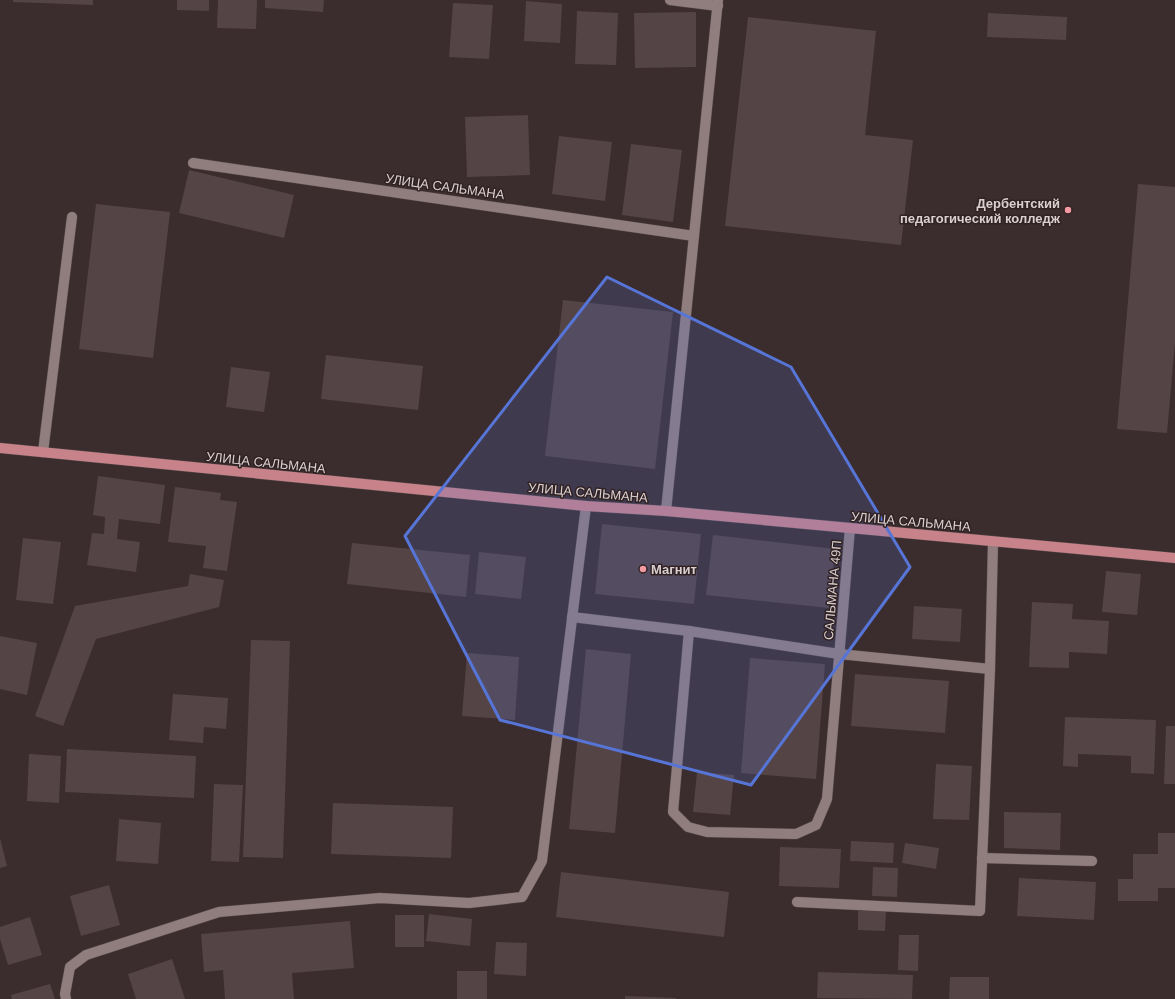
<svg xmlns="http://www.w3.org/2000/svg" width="1175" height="999" font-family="Arial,sans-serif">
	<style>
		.building { fill: #544445 }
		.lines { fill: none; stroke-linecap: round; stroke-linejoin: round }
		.minor-casing { stroke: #56494a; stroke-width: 11 }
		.major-casing { stroke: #56494a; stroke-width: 11 }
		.minor { stroke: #907e7f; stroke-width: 10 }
		.major { stroke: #c8838a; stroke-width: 10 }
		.marked { fill: #5675d6; fill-opacity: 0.2; stroke: #5675d6; stroke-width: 3; stroke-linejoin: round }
		.poi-dot { fill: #f49aa2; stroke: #312223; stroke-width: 1.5 }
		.labels { text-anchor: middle; stroke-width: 3; stroke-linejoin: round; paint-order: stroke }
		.street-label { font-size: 13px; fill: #dad0d1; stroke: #312223 }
		.poi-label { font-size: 13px; font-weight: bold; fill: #dad0d1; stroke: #312223; text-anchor: end }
	</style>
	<rect width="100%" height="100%" fill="#3b2c2d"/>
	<g class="building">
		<polygon points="13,0 93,0 93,5 13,2"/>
		<polygon points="177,0 209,0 209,11 177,10"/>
		<polygon points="218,0 257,0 256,29 217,28"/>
		<polygon points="265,0 324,0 323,12 265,8"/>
		<polygon points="526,1 562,4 560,43 524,41"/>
		<polygon points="453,3 493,5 489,59 449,57"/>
		<polygon points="577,11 618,13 616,65 575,64"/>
		<polygon points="696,12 696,67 635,68 634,13"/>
		<polygon points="988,13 1067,17 1066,40 987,37"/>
		<polygon points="748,17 876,31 865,135 913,140 901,245 725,226"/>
		<polygon points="528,115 530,175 467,177 465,117"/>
		<polygon points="559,136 612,142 605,201 552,194"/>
		<polygon points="631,144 682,150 673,222 622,215"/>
		<polygon points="189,170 294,195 284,238 179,213"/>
		<polygon points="1138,184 1175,187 1175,342 1167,433 1117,429"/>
		<polygon points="96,204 170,212 153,358 79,349"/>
		<polygon points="563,300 673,312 655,469 545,456"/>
		<polygon points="326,355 423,366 418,410 321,399"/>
		<polygon points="231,367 270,372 264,412 226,407"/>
		<polygon points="98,476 165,485 160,524 119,519 117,539 140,542 136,572 87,565 92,533 104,534 105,517 93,515"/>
		<polygon points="175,487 221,493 220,500 237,502 227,571 203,568 206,546 168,542"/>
		<polygon points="602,524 701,534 694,604 595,594"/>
		<polygon points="713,535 835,549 829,608 706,595"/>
		<polygon points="23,538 61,542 53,604 16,600"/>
		<polygon points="352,543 470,555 466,597 347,584"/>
		<polygon points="479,552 526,557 521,599 475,594"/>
		<polygon points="1106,571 1141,574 1137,615 1102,612"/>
		<polygon points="190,574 224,580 219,607 96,639 63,726 35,716 75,606 188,586"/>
		<polygon points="1032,602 1073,604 1072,619 1109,621 1107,654 1069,652 1069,668 1029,667"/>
		<polygon points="914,606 962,609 960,642 912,639"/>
		<polygon points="0,636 37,643 27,695 0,689"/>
		<polygon points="251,640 290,641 283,858 243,857"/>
		<polygon points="586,649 631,654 615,833 569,829"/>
		<polygon points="467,653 519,657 515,720 462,716"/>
		<polygon points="750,658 825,664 816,779 741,773"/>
		<polygon points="855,674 949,681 945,733 851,726"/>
		<polygon points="173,694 228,698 226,729 204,727 203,743 169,740"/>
		<polygon points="1065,717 1156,720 1154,774 1131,773 1131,756 1078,754 1078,767 1063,766"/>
		<polygon points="1166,726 1175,726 1175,784 1164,784"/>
		<polygon points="67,749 196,756 194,798 65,792"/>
		<polygon points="29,754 61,756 59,803 27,801"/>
		<polygon points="936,764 972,766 969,820 933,819"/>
		<polygon points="697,772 734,775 730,815 693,812"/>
		<polygon points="214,784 243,785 239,862 211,861"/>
		<polygon points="333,803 453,807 451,858 331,854"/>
		<polygon points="1004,812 1061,813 1060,850 1004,848"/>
		<polygon points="119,819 161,823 158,864 116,861"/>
		<polygon points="1158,833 1175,833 1175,888 1158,888 1158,901 1118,901 1118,879 1133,879 1133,854 1158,854"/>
		<polygon points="0,838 7,866 0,868"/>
		<polygon points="851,841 894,843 893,863 850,861"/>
		<polygon points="905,843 939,848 936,869 902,863"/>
		<polygon points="780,847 841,849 839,888 779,886"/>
		<polygon points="873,867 898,868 897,897 872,896"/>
		<polygon points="561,872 729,892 724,937 556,917"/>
		<polygon points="1019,878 1096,882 1094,920 1017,916"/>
		<polygon points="109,885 120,925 81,936 70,896"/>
		<polygon points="858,911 886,911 885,931 858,930"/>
		<polygon points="429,914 472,919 470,946 426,941"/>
		<rect x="395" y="915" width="29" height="32"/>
		<polygon points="30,917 42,955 8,965 0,939 0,927"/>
		<polygon points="350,921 354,968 292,973 294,999 225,999 223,970 204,972 201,934"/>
		<polygon points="899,935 919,935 918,971 898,970"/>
		<polygon points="496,942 527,943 526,976 494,974"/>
		<polygon points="172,959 185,999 136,999 128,974"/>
		<rect x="457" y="971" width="30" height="28"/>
		<polygon points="818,972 913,975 912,999 817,998"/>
		<polygon points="950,977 989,977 989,999 949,999"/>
		<polygon points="50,984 55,999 12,999 11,995"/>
		<polygon points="625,996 676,998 676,999 625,999"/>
	</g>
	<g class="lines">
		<defs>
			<g id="minor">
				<polyline points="670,0 718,6"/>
				<polyline points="193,163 694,236"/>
				<polyline points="43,452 72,217"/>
				<polyline points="666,511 718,0"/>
				<polyline points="572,617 689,631 839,654 990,669"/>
				<polyline points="689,631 673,812 688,827 707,832 796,834 816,825 827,799 850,528"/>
				<polyline points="982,858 1092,861"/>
				<polyline points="797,902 980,911 990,669 993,542"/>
				<polyline points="66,999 65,994 70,967 86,955 219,912 380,898 469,903 522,897 542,861 586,506"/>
			</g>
			<polyline id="major" points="0,448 586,506 666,511 1175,558"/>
		</defs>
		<use href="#minor" class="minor-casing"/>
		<use href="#major" class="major-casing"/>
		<use href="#minor" class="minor"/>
		<use href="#major" class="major"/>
	</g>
	<path class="marked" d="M607 277 791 367 910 567 751 785 500 720 405 536Z"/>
	<g class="poi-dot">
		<circle cx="1068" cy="210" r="4"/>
		<circle cx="643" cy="569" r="4"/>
	</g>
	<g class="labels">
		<g class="street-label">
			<text transform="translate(445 186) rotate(8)" y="5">УЛИЦА САЛЬМАНА</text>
			<text transform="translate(266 462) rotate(6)" y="5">УЛИЦА САЛЬМАНА</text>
			<text transform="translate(588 492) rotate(5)" y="5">УЛИЦА САЛЬМАНА</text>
			<text transform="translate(911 521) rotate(5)" y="5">УЛИЦА САЛЬМАНА</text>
			<text transform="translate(832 590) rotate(-85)" y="5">САЛЬМАНА 49П</text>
		</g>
		<g class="poi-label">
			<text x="1060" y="208">Дербентский<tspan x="1060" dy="15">педагогический колледж</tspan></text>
			<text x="651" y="574" text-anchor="start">Магнит</text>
		</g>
	</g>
</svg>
